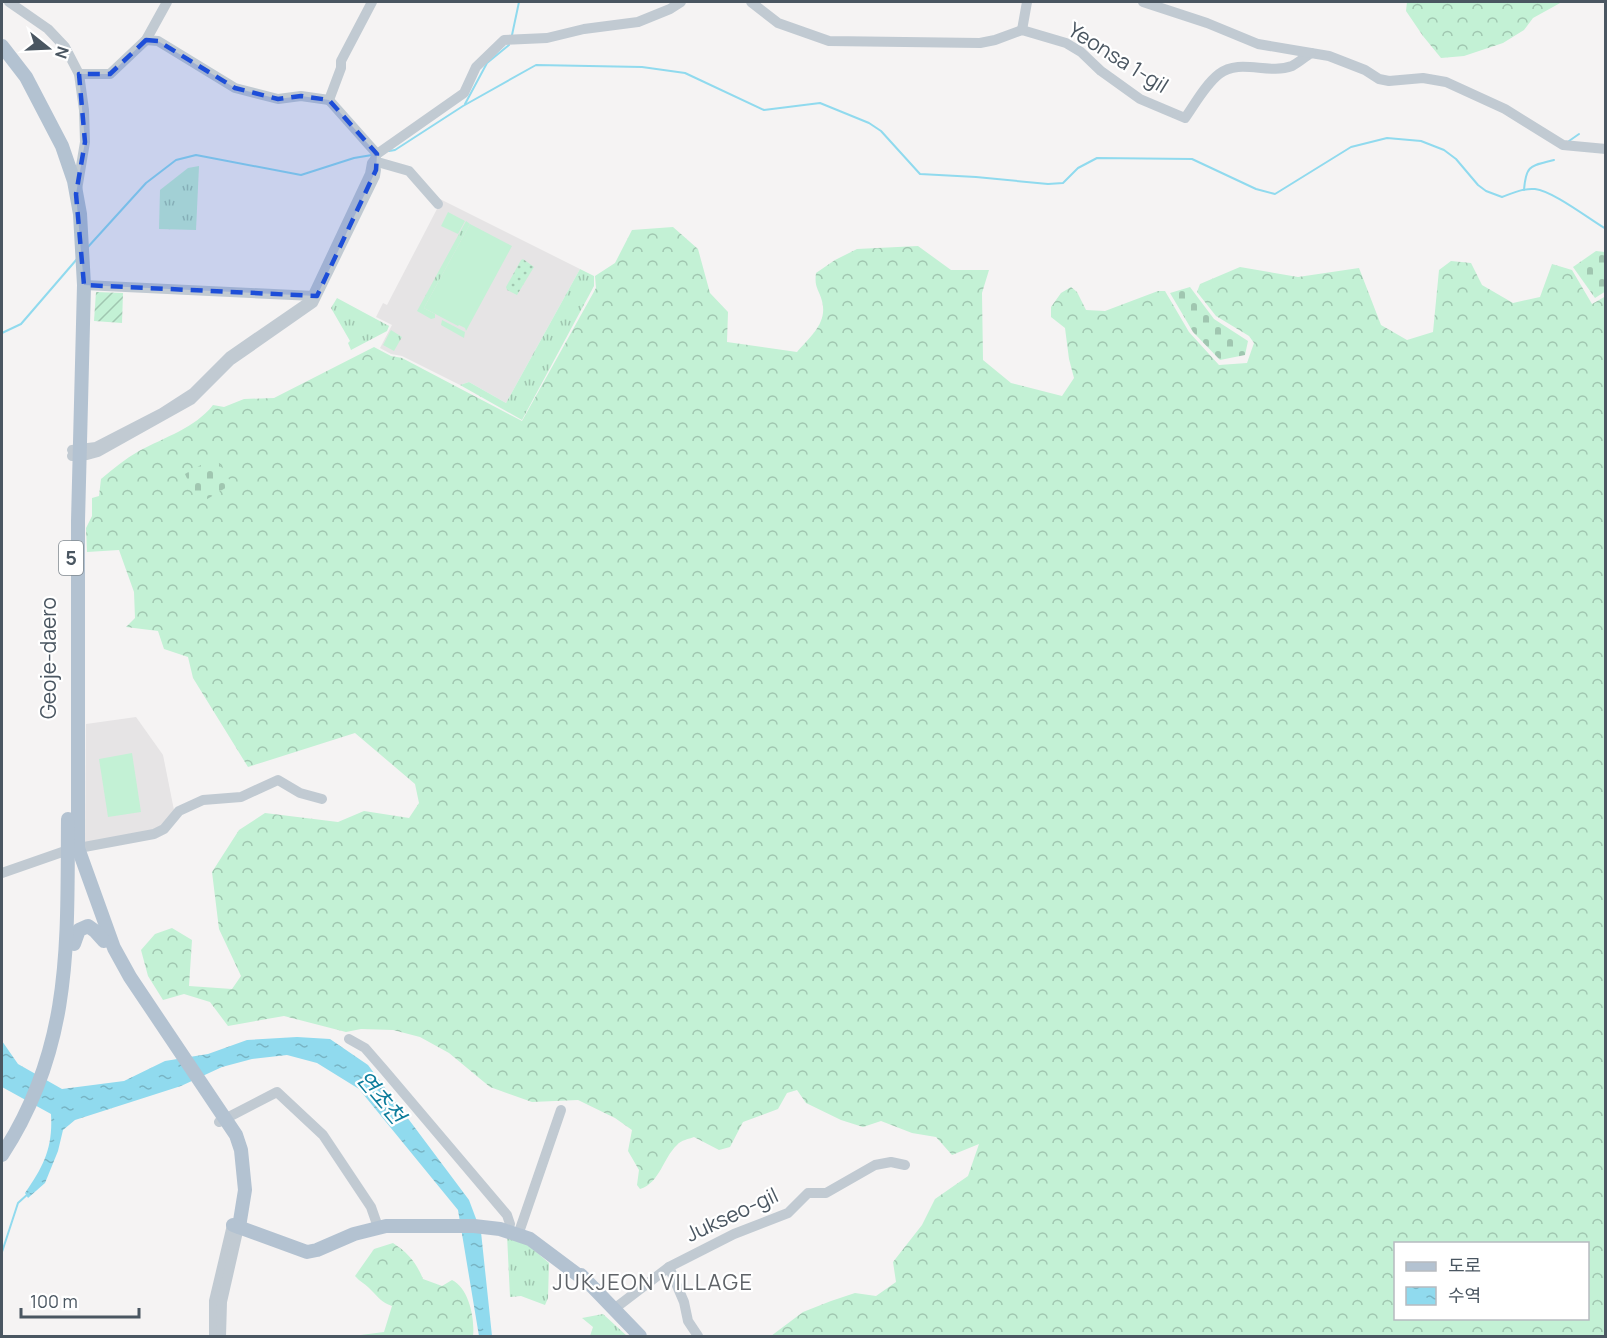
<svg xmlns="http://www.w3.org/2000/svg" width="1607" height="1338" font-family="Manrope,'Noto Sans KR',sans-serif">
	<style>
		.education { fill: #e6e4e5 }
		.grass { fill: url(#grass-tufts) }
		.forest { fill: url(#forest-crowns); fill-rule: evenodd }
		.cemetery { fill: url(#cemetery-stones) }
		.park { fill: url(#park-dots) }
		.garden { fill: url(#garden-furrows) }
		.pitch { fill: #c3f1d5 }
		.water { fill: url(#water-ripples) }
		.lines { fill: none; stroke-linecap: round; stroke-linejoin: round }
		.stream { stroke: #90daee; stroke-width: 2 }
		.minor { stroke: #c1cad2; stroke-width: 10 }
		.major { stroke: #b3c2d1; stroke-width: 14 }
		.marked { fill: #1d4ed8; fill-opacity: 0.2; stroke: #1d4ed8; stroke-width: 4.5; stroke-dasharray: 12 8; stroke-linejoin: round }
		.labels { text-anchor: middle; stroke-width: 4.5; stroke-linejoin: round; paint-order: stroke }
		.shield { fill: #fff; stroke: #808990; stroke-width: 1.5 }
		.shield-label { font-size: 20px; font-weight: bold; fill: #4a5661 }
		.street-label { font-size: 21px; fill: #4a5661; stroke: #fff }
		.water-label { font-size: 22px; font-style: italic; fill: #0c7c9b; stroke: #fff }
		.neighbourhood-label { font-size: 22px; letter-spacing: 1.5px; fill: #5f6368; stroke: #fff }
	</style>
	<defs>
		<pattern id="grass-tufts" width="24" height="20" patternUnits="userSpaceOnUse" patternTransform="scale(1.5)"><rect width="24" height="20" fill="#c3f1d5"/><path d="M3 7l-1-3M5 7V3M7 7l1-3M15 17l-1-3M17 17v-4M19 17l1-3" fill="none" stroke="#a0c6b0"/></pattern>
		<pattern id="forest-crowns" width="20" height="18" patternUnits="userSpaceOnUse" patternTransform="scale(1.5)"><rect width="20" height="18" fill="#c3f1d5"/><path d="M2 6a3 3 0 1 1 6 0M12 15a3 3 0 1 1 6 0" fill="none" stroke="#a0c6b0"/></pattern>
		<pattern id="cemetery-stones" width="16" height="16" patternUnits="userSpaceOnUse" patternTransform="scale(1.5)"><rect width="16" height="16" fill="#c3f1d5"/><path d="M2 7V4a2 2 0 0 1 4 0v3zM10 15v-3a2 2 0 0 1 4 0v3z" fill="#a0c6b0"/></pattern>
		<pattern id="park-dots" width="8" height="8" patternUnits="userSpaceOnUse" patternTransform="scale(1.5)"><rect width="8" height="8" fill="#c3f1d5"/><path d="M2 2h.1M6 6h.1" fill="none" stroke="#a0c6b0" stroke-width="1.8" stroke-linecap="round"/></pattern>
		<pattern id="garden-furrows" width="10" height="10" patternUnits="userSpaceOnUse" patternTransform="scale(1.5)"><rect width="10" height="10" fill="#c3f1d5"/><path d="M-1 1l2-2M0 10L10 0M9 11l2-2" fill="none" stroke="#a0c6b0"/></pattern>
		<pattern id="water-ripples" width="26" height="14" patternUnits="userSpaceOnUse" patternTransform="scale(1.5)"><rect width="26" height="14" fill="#90daee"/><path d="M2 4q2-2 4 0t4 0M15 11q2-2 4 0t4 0" fill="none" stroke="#78b4c4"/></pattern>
	</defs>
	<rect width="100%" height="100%" fill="#f5f3f3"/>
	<g class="education">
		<polygon points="436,197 580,269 506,403 469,382 460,385 402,356 391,354 380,348 392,325 376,317 383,303 387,305 438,207"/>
		<polygon points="136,717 163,755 174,810 163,828 85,845 86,724"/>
	</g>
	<g class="grass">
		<polygon points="199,166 196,230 159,229 160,190 188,168"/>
		<polygon points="466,221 470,224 424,308 435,314 435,318 431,319 417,311"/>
		<polygon points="580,269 594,276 594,286 522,420 460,385 469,382 506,403"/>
		<polygon points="337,298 389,326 387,331 351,350 348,343 350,341 331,308"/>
		<polygon points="442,320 465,332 464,338 441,325"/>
		<polygon points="391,330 402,337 394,351 383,345"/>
		<polygon points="507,1235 527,1244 549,1263 548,1298 545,1305 521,1296 510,1297"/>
		<polygon points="603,1314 627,1336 590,1336 593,1327 582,1318"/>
	</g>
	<g class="forest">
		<polygon points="1407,2 1562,2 1533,18 1524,30 1503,43 1464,56 1441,58 1423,36 1406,11"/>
		<path d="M673 227 698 249 710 293 728 312 727 342 797 352C810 337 828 323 822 301 819 289 814 288 816 273L835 260 857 249 918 246 951 270H989L982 293 983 360 1011 383 1062 396 1074 378 1069 359 1065 328 1051 317V307L1061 293 1071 287 1077 292 1086 310 1105 311 1158 291H1165L1189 332 1219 365 1247 363 1254 343 1249 336 1216 316 1197 292 1200 284 1240 267 1298 277 1359 268 1381 325 1407 340 1433 332 1439 270 1451 261 1471 263 1482 285 1513 303 1540 297 1552 264 1572 270 1592 304 1606 296 1605 1336H771L803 1312 831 1301 855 1293 876 1296 896 1282 893 1262 922 1225 935 1199 968 1176 979 1144 952 1155 936 1137 912 1133 881 1121 863 1127 841 1120 806 1103 797 1090 787 1093 778 1109 743 1122 730 1147 719 1150 694 1137C689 1139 681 1140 677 1145 663 1158 660 1183 640 1189L637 1185 639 1170 628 1151 632 1130 615 1118 578 1100 532 1102 490 1087 449 1053 420 1037 393 1030 361 1029 346 1032 284 1016 228 1026 210 1002 184 994 163 1000 148 976 141 950 155 934 172 928 192 940 189 986 232 989 241 976 219 929 212 872 239 830 265 813 338 822 364 811 409 818 419 803 415 784 355 733 248 767 193 678 188 657 164 649 158 631 126 627 135 618 134 592 119 550 87 552 86 528 92 516V498L99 496 101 479C113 469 125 459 139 451 165 437 195 428 213 405L224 407 244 399 274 398 374 347 391 356 402 358 522 421 596 288 595 276 615 263 632 230ZM1396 1244H1588V1318H1396Z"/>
		<path d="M393 1243C408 1253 416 1262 423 1279L442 1286 452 1280C469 1288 475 1319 473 1336H353L384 1332 392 1306C381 1302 379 1298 371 1290 366 1284 360 1282 355 1276L374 1249Z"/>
	</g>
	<g class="cemetery">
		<polygon points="1596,251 1605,252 1606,291 1595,298 1573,267"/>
		<polygon points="1190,287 1214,319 1248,341 1245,355 1220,360 1193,332 1170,293"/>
		<polygon points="215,457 232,484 199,504 185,474"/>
	</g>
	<polygon class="park" points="523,259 534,267 517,295 507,290 506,287 521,260"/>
	<polygon class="garden" points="96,292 123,293 122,323 94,321"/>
	<g class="pitch">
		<polygon points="448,212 465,221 458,234 441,226"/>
		<polygon points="470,224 512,246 466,331 465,328 459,325 458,326 424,308"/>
		<polygon points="132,753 141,812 108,817 99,759"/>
	</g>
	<path class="water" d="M297 1037 330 1039 368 1065 469 1200 481 1232 492 1336H479L458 1210 359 1089 317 1063 287 1055 252 1059 222 1067 181 1086 75 1120 63 1130 58 1151 45 1183 28 1198 25 1193C44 1166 53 1147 51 1114L2 1087V1041L18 1064 62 1089 124 1081 165 1061 208 1054 247 1040Z"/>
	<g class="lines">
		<g class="stream">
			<polyline points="512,35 519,2"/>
			<polyline points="465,104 487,63 509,45"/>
			<polyline points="1569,141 1579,134"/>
			<path d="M389 151 395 150 463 106 536 65 642 67 685 73 764 110 820 103 869 123 881 131 920 174 976 177 1048 184 1063 183 1078 168 1097 158 1192 159 1256 189 1275 194 1351 147 1387 138 1421 141 1444 150 1456 159 1478 185 1486 191 1502 197C1513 193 1523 188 1535 189 1553 191 1589 219 1606 229"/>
			<path d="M1524 190C1526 164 1531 166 1554 160"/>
			<polyline points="87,248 146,183 176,160 196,155 301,175 354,158 372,155"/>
			<polyline points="2,333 21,324 77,259"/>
			<polyline points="2,1252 18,1203 29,1193"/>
		</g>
		<g class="minor">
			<polyline points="9,2 48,29 65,47 79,74 110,74 146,40 167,2"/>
			<path d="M751 2 778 23 829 41 980 43 995 40 1022 30 1066 43 1081 52 1101 71 1140 99 1185 118C1195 104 1205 85 1219 74 1240 58 1268 75 1292 66 1298 63 1305 57 1311 53L1329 56 1365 70 1379 79 1389 81 1423 78 1446 82 1505 109 1563 145 1606 149"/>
			<polyline points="1143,2 1207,23 1258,44 1311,53"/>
			<polyline points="1022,30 1027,2"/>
			<polyline points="146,40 158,41 235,88 278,99 301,96 329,100 341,68 341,61 372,2"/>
			<polyline points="329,100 377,154"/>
			<polyline points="77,190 85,142 84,110 79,74"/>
			<polyline points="438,204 409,171 374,161 377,154 464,93 476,67 504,40 547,38 584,29 638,22 670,9 681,2"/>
			<polyline points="84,285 314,296"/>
			<polyline points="72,456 87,455 98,452 191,400 230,361 313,303 375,176 376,170 374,161 372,163 370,174 313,295 307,303 230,356 193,393 162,413 96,447 72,450"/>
			<polyline points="2,873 68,850 154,834 164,829 179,811 203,800 241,797 278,780 300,793 322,799"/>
			<polyline points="349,1039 365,1048 385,1071 507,1215 510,1224"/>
			<polyline points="219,1122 277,1092 323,1135 371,1207 378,1227"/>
			<polyline points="518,1235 561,1110"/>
			<polyline points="669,1267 684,1302 688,1321 698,1336"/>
			<polyline points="614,1309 669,1267 734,1234 788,1213 808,1193 826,1193 875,1165 891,1162 905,1165"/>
			<polyline points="214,1336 214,1301 232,1225"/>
			<polyline points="221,1336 222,1302 239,1227"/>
		</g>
		<g class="major">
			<polyline points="2,46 26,77 62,146 74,181 80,214 84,285 78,521 78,848 114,948 130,977 236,1135 241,1150 245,1190 239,1227"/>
			<polyline points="74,944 79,930 88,926 95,931 104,941"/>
			<path d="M2 1155C73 1046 67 942 68 819"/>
			<polyline points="233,1225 307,1252 317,1250 354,1234 386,1226 474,1226 500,1229 530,1239 586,1281"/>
			<polyline points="581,1275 640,1336"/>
		</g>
	</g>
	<path class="marked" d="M146 40 158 41 235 88 278 99 301 96 329 100 377 154 376 170 317 296 84 285 76 194 85 142 79 74H110Z"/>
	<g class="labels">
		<rect class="shield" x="59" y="541" width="24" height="34" rx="4.5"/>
		<g class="shield-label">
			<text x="71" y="565">5</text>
		</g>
		<g class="street-label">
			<text transform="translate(1118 58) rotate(32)" y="7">Yeonsa 1-gil</text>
			<text transform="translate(49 658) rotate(-90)" y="7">Geoje-daero</text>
			<text transform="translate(732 1215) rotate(-25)" y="7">Jukseo-gil</text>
		</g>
		<g class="water-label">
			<text transform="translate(381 1097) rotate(50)" y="8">연초천</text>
		</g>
		<g class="neighbourhood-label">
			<text x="653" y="1290">JUKJEON VILLAGE</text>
		</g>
	</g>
	<rect width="1607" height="1338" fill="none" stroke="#4a5661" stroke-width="6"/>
	<rect x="1394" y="1242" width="195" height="78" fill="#ffffff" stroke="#b7bbc0" stroke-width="1.5"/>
	<rect x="1406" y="1262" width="30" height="9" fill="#b3c2d1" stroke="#b7bbc0" stroke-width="1.5"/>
	<text x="1448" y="1272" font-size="18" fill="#4a5661">도로</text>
	<rect x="1406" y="1287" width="30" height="18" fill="url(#water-ripples)" stroke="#b7bbc0" stroke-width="1.5"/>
	<text x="1448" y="1302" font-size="18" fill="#4a5661">수역</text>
	<g transform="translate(48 48) rotate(108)" stroke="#ffffff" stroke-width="4.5" paint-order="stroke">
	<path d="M0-4.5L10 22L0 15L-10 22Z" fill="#4a5661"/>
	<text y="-9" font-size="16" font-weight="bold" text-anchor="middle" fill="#4a5661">N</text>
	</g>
	<path d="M21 1308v9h118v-9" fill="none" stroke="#4a5661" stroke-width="3"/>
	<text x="30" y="1308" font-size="18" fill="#4a5661" stroke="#ffffff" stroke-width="4.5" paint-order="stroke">100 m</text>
</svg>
